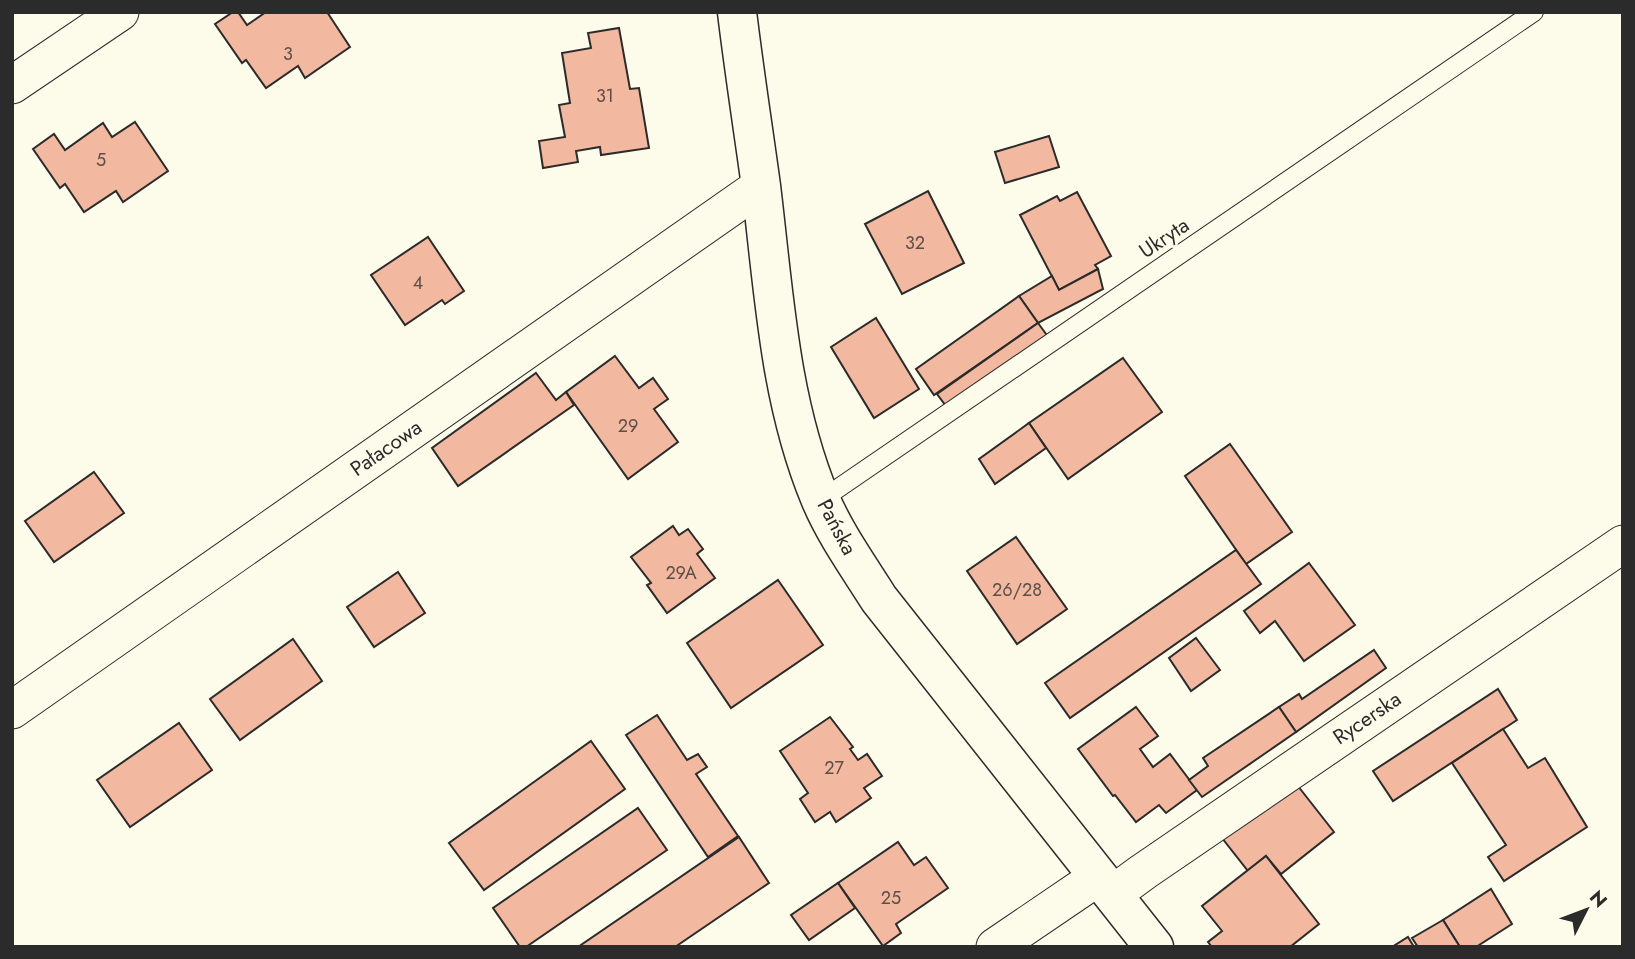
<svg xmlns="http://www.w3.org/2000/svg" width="1635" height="959" font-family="Jost,sans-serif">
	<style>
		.building { fill: #f2b8a0; stroke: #2b2b2b; stroke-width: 2 }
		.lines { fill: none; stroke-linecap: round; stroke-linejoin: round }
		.service-casing { stroke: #2b2b2b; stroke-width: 20 }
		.minor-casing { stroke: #2b2b2b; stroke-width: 39 }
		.tertiary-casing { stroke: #2b2b2b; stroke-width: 41 }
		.service { stroke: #fdfbea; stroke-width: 18 }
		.minor { stroke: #fdfbea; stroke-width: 37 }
		.tertiary { stroke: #fdfbea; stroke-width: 38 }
		.labels { text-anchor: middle; stroke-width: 5; stroke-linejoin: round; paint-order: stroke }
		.number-label { font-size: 18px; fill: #5d4e48 }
		.street-label { font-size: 21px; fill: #2b2b2b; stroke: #fdfbea }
	</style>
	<rect width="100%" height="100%" fill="#fdfbea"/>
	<g class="building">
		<polygon points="233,12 238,12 247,25 266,12 327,12 350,47 305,78 298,66 266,88 246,60 242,63 215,24"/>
		<polygon points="619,28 630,89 639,88 649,148 601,155 600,147 576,151 578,162 543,168 539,141 565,137 559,105 570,103 562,53 591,48 588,33"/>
		<polygon points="135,122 168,171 123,202 116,191 84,212 65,184 60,188 33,149 54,134 65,150 103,123 112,137"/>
		<polygon points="1049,136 1059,167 1005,183 995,152"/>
		<polygon points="928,191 964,263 902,294 865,224"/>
		<polygon points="1077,192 1111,256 1095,265 1098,269 1059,290 1020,215 1057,196 1060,201"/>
		<polygon points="428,237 464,291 445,304 442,300 405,325 371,275"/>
		<polygon points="1098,269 1103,289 1038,323 1019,296 1052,276 1059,290"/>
		<polygon points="1019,296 1038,323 934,395 916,369"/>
		<polygon points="876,318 919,389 874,418 831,347"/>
		<polygon points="1038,323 1049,338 949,410 937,394"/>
		<polygon points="615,356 639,388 653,378 668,399 654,409 678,442 628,479 566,392"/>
		<polygon points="1123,358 1162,412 1068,479 1029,423"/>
		<polygon points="536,373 556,400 566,392 574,405 458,486 432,448"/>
		<polygon points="1029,423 1046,448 995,484 979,459"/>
		<polygon points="1230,444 1292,532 1246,564 1185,476"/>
		<polygon points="94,472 124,513 54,562 25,521"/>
		<polygon points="673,526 679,535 688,529 703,549 697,554 715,578 667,613 647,585 651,583 631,557"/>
		<polygon points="1016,537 1067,609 1017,644 967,571"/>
		<polygon points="1236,550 1261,584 1070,718 1045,683"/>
		<polygon points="1309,563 1355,625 1304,661 1275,621 1260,633 1244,611"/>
		<polygon points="398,572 425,613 374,647 347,607"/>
		<polygon points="778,580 823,645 731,708 687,643"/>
		<polygon points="1196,638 1220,670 1191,691 1169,658"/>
		<polygon points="293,639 322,681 240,740 210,699"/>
		<polygon points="1374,650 1386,668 1296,732 1279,707 1299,694 1302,699"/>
		<polygon points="1498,689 1517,720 1393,801 1373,771"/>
		<polygon points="1136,707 1158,736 1140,749 1153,767 1170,754 1197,790 1166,813 1159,805 1136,822 1115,795 1113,796 1078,749"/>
		<polygon points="1279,707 1296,732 1202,797 1189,780 1208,766 1203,758"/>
		<polygon points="657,715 687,760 698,754 707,767 696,774 738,836 708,857 626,735"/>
		<polygon points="830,717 853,747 850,749 858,760 867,754 882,776 864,788 871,798 836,822 830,812 815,822 800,799 808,793 780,751"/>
		<polygon points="179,723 212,770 130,827 97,780"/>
		<polygon points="1503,729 1528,768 1545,758 1587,827 1504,881 1488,857 1506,845 1452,763"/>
		<polygon points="591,741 625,789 484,890 449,843"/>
		<polygon points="1294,781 1334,832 1281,874 1266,856 1248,871 1222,838"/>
		<polygon points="638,808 667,850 526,947 520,947 493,908"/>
		<polygon points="739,837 769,883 675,947 578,947"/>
		<polygon points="898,842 914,865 926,857 948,888 896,924 901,933 883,946 838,883"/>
		<polygon points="1266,856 1319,924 1290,947 1212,947 1208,942 1222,931 1202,906"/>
		<polygon points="838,883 855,908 809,940 791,915"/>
		<polygon points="1491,889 1512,924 1476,947 1460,947 1443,920"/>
		<polygon points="1443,920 1460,947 1418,947 1412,938"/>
		<polygon points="1408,937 1414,947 1392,947"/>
	</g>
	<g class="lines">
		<defs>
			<polyline id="service" points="821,500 1534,12"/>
			<g id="minor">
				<polyline points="12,85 120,12"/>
				<polyline points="12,710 761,186"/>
				<polyline points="1113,894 1143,872 1623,544"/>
				<polyline points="995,947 1098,877"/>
			</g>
			<path id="tertiary" d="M737 12C744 70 753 128 761 186 774 292 779 399 820 498 835 534 859 567 879 599L1154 947"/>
		</defs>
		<use href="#service" class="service-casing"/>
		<use href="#minor" class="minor-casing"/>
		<use href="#tertiary" class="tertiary-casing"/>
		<use href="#service" class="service"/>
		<use href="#minor" class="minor"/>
		<use href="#tertiary" class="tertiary"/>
	</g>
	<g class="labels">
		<g class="number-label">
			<text x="288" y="60">3</text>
			<text x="605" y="102">31</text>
			<text x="101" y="166">5</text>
			<text x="915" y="249">32</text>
			<text x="418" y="289">4</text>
			<text x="628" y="432">29</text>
			<text x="681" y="579">29A</text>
			<text x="1017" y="596">26/28</text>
			<text x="834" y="774">27</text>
			<text x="891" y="904">25</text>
		</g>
		<g class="street-label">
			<text transform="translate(1164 238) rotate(-34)" y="7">Ukryta</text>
			<text transform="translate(386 448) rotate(-35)" y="7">Pałacowa</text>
			<text transform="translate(837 527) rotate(62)" y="7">Pańska</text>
			<text transform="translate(1367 718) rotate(-34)" y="7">Rycerska</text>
		</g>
	</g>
	<rect width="1635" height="959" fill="none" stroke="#2b2b2b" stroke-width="28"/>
	<g transform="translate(1586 910) rotate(48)" stroke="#fdfbea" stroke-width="5" paint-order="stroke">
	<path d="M0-5L12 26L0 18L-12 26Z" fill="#2b2b2b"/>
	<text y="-10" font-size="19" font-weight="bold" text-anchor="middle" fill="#2b2b2b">N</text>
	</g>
</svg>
